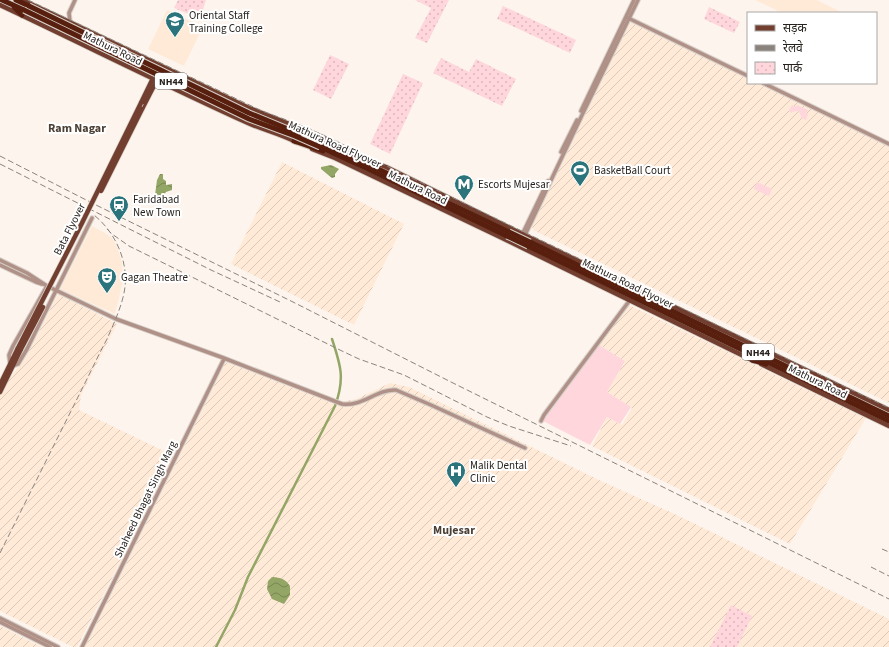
<svg xmlns="http://www.w3.org/2000/svg" width="889" height="647" font-family="'Source Sans 3','Noto Sans Devanagari',sans-serif">
	<style>
		.built { fill: #ffead8 }
		.industrial { fill: url(#industrial-furrows) }
		.green { fill: #fed6dc }
		.park { fill: url(#park-dots) }
		.water { fill: url(#water-waves) }
		.lines { fill: none; stroke-linecap: round; stroke-linejoin: round }
		.canal { stroke: #94a666; stroke-width: 2.5 }
		.minor-casing { stroke: #d6cfc8; stroke-width: 5.5 }
		.major-casing { stroke: #d6cfc8; stroke-width: 6 }
		.highway-casing { stroke: #d6cfc8; stroke-width: 7 }
		.minor { stroke: #b09188; stroke-width: 3.5 }
		.major { stroke: #713e2f; stroke-width: 4.5 }
		.highway { stroke: #591f0e; stroke-width: 5 }
		.rail { stroke: #8a837d; stroke-width: 1; stroke-dasharray: 6 3; stroke-linecap: butt }
		.major-bridge-casing { stroke: #d6cfc8; stroke-width: 6; stroke-linecap: butt }
		.highway-bridge-casing { stroke: #d6cfc8; stroke-width: 7; stroke-linecap: butt }
		.major-bridge { stroke: #713e2f; stroke-width: 4.5 }
		.highway-bridge { stroke: #591f0e; stroke-width: 5 }
		.labels { text-anchor: middle; stroke-width: 4; stroke-linejoin: round; paint-order: stroke }
		.shield { fill: #fff; stroke: #686462; stroke-width: 1 }
		.shield-label { font-size: 10px; font-weight: bold; fill: #27221e }
		.poi-label { font-size: 11px; fill: #27221e; stroke: #fff; text-anchor: start }
		.street-label { font-size: 11px; fill: #27221e; stroke: #fff }
		.neighbourhood-label { font-size: 12px; font-weight: bold; fill: #4c4036; stroke: #fff }
	</style>
	<defs>
		<pattern id="industrial-furrows" width="10" height="10" patternUnits="userSpaceOnUse"><rect width="10" height="10" fill="#ffead8"/><path d="M-1 1l2-2M0 10L10 0M9 11l2-2" fill="none" stroke="#dbc8b9"/></pattern>
		<pattern id="park-dots" width="8" height="8" patternUnits="userSpaceOnUse"><rect width="8" height="8" fill="#fed6dc"/><path d="M2 2h.1M6 6h.1" fill="none" stroke="#dab7bc" stroke-width="1.8" stroke-linecap="round"/></pattern>
		<pattern id="water-waves" width="16" height="10" patternUnits="userSpaceOnUse"><rect width="16" height="10" fill="#94a666"/><path d="M0 5q4-4 8 0t8 0" fill="none" stroke="#798753"/></pattern>
	</defs>
	<rect width="100%" height="100%" fill="#fdf5ed"/>
	<g class="built">
		<polygon points="755,0 817,0 843,13 782,13"/>
		<polygon points="167,10 203,27 184,66 148,49"/>
		<polygon points="92,226 105,233 112,238 116,244 122,262 123,280 119,298 115,314 60,289"/>
	</g>
	<g class="industrial">
		<polygon points="630,22 748,78 748,83 758,83 889,146 889,403 777,348 533,230 532,226"/>
		<polygon points="282,162 404,224 354,325 231,264"/>
		<polygon points="58,294 117,324 81,395 79,410 174,456 77,647 73,647 0,611 0,395 6,383 26,357"/>
		<polygon points="629,305 866,418 790,544 592,446 607,417 622,425 632,408 607,392 625,361 599,345"/>
		<polygon points="226,362 334,403 356,399 390,383 409,387 599,480 679,516 889,619 889,647 85,647"/>
		<polygon points="0,626 42,647 0,647"/>
	</g>
	<g class="green">
		<path d="M792 105 796 107 797 105 808 110 806 113 808 114 806 120 801 118C801 111 796 109 791 113L790 112 789 110Z"/>
		<polygon points="757,182 772,189 769,196 754,189"/>
		<polygon points="599,345 625,361 607,392 631,407 620,424 607,417 590,445 543,421"/>
	</g>
	<g class="park">
		<polygon points="178,0 206,0 200,19 174,8"/>
		<polygon points="415,0 449,0 427,43 415,38 431,8"/>
		<polygon points="503,6 576,40 570,53 497,19"/>
		<polygon points="709,7 740,22 734,33 704,19"/>
		<polygon points="330,55 349,64 331,99 313,90"/>
		<polygon points="441,58 469,72 476,59 516,79 502,106 433,73"/>
		<polygon points="403,74 423,83 390,154 370,144"/>
		<polygon points="731,605 752,616 737,647 710,647"/>
	</g>
	<g class="water">
		<polygon points="331,165 339,169 335,174 335,177 332,178 321,169 321,167"/>
		<polygon points="160,174 163,174 163,179 166,181 166,185 172,184 172,190 166,192 163,196 165,199 162,203 155,195 157,180"/>
		<path d="M272 577C282 578 284 578 290 586V595L284 604 272 599 267 589 268 581Z"/>
	</g>
	<g class="lines">
		<path class="canal" d="M216 647 235 610 248 577 335 406C345 379 341 366 332 339"/>
		<defs>
			<g id="minor">
				<polyline points="628,18 748,76"/>
				<polyline points="70,22 69,13 75,0"/>
				<polyline points="763,83 889,144"/>
				<polyline points="581,111 634,0"/>
				<polyline points="561,152 577,120"/>
				<polyline points="522,235 548,181"/>
				<polyline points="524,237 583,113 638,0"/>
				<path d="M0 260 27 273 47 286 116 319 221 357 342 404C362 407 377 389 396 390L431 405 525 448"/>
				<polyline points="0,265 36,282 42,284"/>
				<polyline points="10,363 9,355 13,346 47,286"/>
				<polyline points="13,366 18,364 27,349 92,218"/>
				<polyline points="541,421 544,415 630,300"/>
				<polyline points="0,618 58,647"/>
				<polyline points="0,622 50,647"/>
				<polyline points="82,647 224,359"/>
			</g>
			<g id="major">
				<polyline points="22,0 61,18 249,108 322,137 373,162 386,167 522,234 889,410"/>
				<path d="M0 5C83 44 164 85 248 123 264 130 281 134 296 142"/>
				<polyline points="141,103 157,70"/>
				<polyline points="142,109 161,72"/>
				<polyline points="312,149 335,158 496,235 754,361"/>
				<polyline points="761,364 889,426"/>
				<polyline points="0,385 18,348"/>
				<polyline points="0,392 21,349"/>
			</g>
			<g id="highway">
				<polyline points="2,0 24,10"/>
				<polyline points="16,0 29,6"/>
				<polyline points="14,7 22,15"/>
				<polyline points="300,134 370,165 509,232"/>
				<polyline points="317,139 336,144"/>
				<polyline points="294,141 323,151"/>
				<polyline points="320,147 366,168 507,236"/>
				<polyline points="530,242 889,416"/>
				<polyline points="528,246 889,421"/>
				<polyline points="752,360 766,364"/>
			</g>
		</defs>
		<use href="#minor" class="minor-casing"/>
		<use href="#major" class="major-casing"/>
		<use href="#highway" class="highway-casing"/>
		<use href="#minor" class="minor"/>
		<use href="#major" class="major"/>
		<use href="#highway" class="highway"/>
		<g class="rail">
			<polyline points="28,0 262,111 308,128 889,408"/>
			<polyline points="0,156 98,206 291,301 451,382 889,599"/>
			<polyline points="0,164 211,270 280,302"/>
			<polyline points="107,229 112,234 129,246 342,351 359,359 404,375 487,417 509,426 571,446"/>
			<polyline points="882,549 889,552"/>
			<path d="M0 553C28 497 56 441 84 385 92 369 99 354 107 339 114 323 123 304 125 287 128 260 115 232 94 215"/>
			<polyline points="871,567 889,576"/>
		</g>
		<defs>
			<g id="major-bridge">
				<polyline points="101,191 142,109"/>
				<polyline points="18,348 82,223 141,103"/>
				<polyline points="21,349 43,307"/>
			</g>
			<g id="highway-bridge">
				<polyline points="29,6 249,113 300,134"/>
				<polyline points="24,10 249,119 295,136 320,147"/>
				<polyline points="509,232 530,242"/>
				<polyline points="507,236 528,246"/>
			</g>
		</defs>
		<use href="#major-bridge" class="major-bridge-casing"/>
		<use href="#highway-bridge" class="highway-bridge-casing"/>
		<use href="#major-bridge" class="major-bridge"/>
		<use href="#highway-bridge" class="highway-bridge"/>
	</g>
	<defs>
		<symbol id="university-pin" viewBox="-11 -11 22 30"><path d="M0 17L-7.5 6A9.5 9.5 0 1 1 7.5 6Z" fill="#2b747c" stroke="#fff"/><path d="M0-5L7-2L0 1L-7-2ZM-4 1L0 2.5L4 1V4Q0 6-4 4Z" fill="#fff"/></symbol>
		<symbol id="stadium-pin" viewBox="-11 -11 22 30"><path d="M0 17L-7.5 6A9.5 9.5 0 1 1 7.5 6Z" fill="#2b747c" stroke="#fff"/><path d="M0-5a6.5 5 0 1 0 0 10a6.5 5 0 1 0 0-10ZM-3.5-1.8h7v3.6h-7Z" fill="#fff"/></symbol>
		<symbol id="metro-pin" viewBox="-11 -11 22 30"><path d="M0 17L-7.5 6A9.5 9.5 0 1 1 7.5 6Z" fill="#2b747c" stroke="#fff"/><path d="M-5.5 5V-5H-3L0 0L3-5H5.5V5H3V-.5L0 4L-3-.5V5Z" fill="#fff"/></symbol>
		<symbol id="station-pin" viewBox="-11 -11 22 30"><path d="M0 17L-7.5 6A9.5 9.5 0 1 1 7.5 6Z" fill="#2b747c" stroke="#fff"/><path d="M-3-6H3Q5-6 5-4V2Q5 4 3 4L4.5 6H3L1.5 4h-3L-3 6H-4.5L-3 4Q-5 4-5 2V-4Q-5-6-3-6ZM-3.5-4v3h7v-3ZM-3.5 1v1.5H-2V1ZM2 1v1.5H3.5V1Z" fill="#fff"/></symbol>
		<symbol id="theatre-pin" viewBox="-11 -11 22 30"><path d="M0 17L-7.5 6A9.5 9.5 0 1 1 7.5 6Z" fill="#2b747c" stroke="#fff"/><path d="M-5-5.5Q0-4 5-5.5V0Q5 5 0 6Q-5 5-5 0ZM-3.3-2.5H-1v1.5H-3.3ZM1-2.5H3.3v1.5H1ZM-2.8 1Q0 5.5 2.8 1Z" fill="#fff"/></symbol>
		<symbol id="hospital-pin" viewBox="-11 -11 22 30"><path d="M0 17L-7.5 6A9.5 9.5 0 1 1 7.5 6Z" fill="#2b747c" stroke="#fff"/><path d="M-5-5h3v3.5h4V-5h3V5h-3V1.5h-4V5h-3Z" fill="#fff"/></symbol>
	</defs>
	<g fill-rule="evenodd">
		<use href="#university-pin" x="164" y="10" width="22" height="30"/>
		<use href="#stadium-pin" x="569" y="159" width="22" height="30"/>
		<use href="#metro-pin" x="453" y="173" width="22" height="30"/>
		<use href="#station-pin" x="108" y="194" width="22" height="30"/>
		<use href="#theatre-pin" x="96" y="266" width="22" height="30"/>
		<use href="#hospital-pin" x="445" y="460" width="22" height="30"/>
	</g>
	<g class="labels">
		<g class="shield">
			<rect x="155" y="73" width="32" height="16" rx="3"/>
			<rect x="742" y="344" width="32" height="16" rx="3"/>
		</g>
		<g class="shield-label">
			<text x="171" y="85">NH44</text>
			<text x="758" y="356">NH44</text>
		</g>
		<g class="poi-label">
			<text x="189" y="19">Oriental Staff<tspan x="189" dy="13">Training College</tspan></text>
			<text x="594" y="174">BasketBall Court</text>
			<text x="478" y="188">Escorts Mujesar</text>
			<text x="133" y="203">Faridabad<tspan x="133" dy="13">New Town</tspan></text>
			<text x="121" y="281">Gagan Theatre</text>
			<text x="470" y="469">Malik Dental<tspan x="470" dy="13">Clinic</tspan></text>
		</g>
		<g class="street-label">
			<text transform="translate(113 48) rotate(26)" y="4">Mathura Road</text>
			<text transform="translate(335 144) rotate(24)" y="4">Mathura Road Flyover</text>
			<text transform="translate(418 187) rotate(26)" y="4">Mathura Road</text>
			<text transform="translate(69 229) rotate(-63)" y="4">Bata Flyover</text>
			<text transform="translate(628 283) rotate(26)" y="4">Mathura Road Flyover</text>
			<text transform="translate(818 381) rotate(26)" y="4">Mathura Road</text>
			<text transform="translate(145 499) rotate(-64)" y="4">Shaheed Bhagat Singh Marg</text>
		</g>
		<g class="neighbourhood-label">
			<text x="77" y="132">Ram Nagar</text>
			<text x="454" y="534">Mujesar</text>
		</g>
	</g>
	<rect x="747" y="12" width="130" height="72" fill="#ffffff" stroke="#a9a7a5"/>
	<rect x="755" y="25" width="20" height="6" fill="#713e2f" stroke="#a9a7a5"/>
	<text x="783" y="32" font-size="12" fill="#27221e">सड़क</text>
	<rect x="755" y="45" width="20" height="6" fill="#8a837d" stroke="#a9a7a5"/>
	<text x="783" y="52" font-size="12" fill="#27221e">रेलवे</text>
	<rect x="755" y="62" width="20" height="12" fill="url(#park-dots)" stroke="#a9a7a5"/>
	<text x="783" y="72" font-size="12" fill="#27221e">पार्क</text>
</svg>
